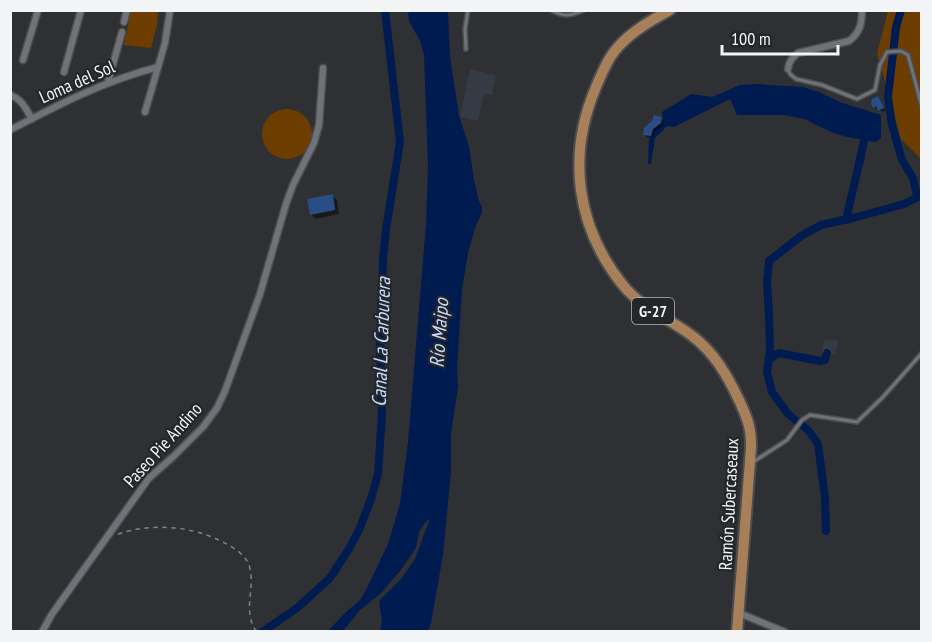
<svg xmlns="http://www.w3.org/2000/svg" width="932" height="642" font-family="'PT Sans Narrow',sans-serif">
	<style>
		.built { fill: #353b44 }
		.green { fill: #6d3d00 }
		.water { fill: #001b50 }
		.shadow { fill: #0007 }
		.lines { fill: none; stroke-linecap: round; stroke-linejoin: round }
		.canal { stroke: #001b50; stroke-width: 8 }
		.building { fill: #294d86 }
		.lane-casing { stroke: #4b4d50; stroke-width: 6 }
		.street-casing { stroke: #4b4d50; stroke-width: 9 }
		.primary-casing { stroke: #4b4d50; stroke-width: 14 }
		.path { stroke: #818386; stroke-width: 1.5; stroke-dasharray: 4.5 4.5; stroke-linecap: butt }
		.lane { stroke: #6f7277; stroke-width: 3 }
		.street { stroke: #6f7277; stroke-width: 6 }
		.primary { stroke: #a78059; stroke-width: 10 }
		.labels { text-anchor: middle; stroke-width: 4.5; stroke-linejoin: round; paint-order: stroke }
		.shield { fill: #24262a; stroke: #b4b6b9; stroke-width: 1.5 }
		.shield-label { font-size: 16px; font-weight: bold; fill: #f2f4f6 }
		.street-label { font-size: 18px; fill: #f2f4f6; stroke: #24262a }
		.water-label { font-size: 20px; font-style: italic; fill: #c5dbfe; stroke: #24262a }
	</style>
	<rect width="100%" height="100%" fill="#2e3034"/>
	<g class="built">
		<polygon points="470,69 496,75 492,95 484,94 478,121 460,117"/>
		<polygon points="824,339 838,341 835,354 822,352"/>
	</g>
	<g class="green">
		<polygon points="131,11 158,11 157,25 151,48 124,45"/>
		<polygon points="888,11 921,11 921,159 901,139 877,53"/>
		<circle cx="287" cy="134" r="25"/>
	</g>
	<g class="water">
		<polygon points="408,11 448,11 450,56 459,116 469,146 474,180 479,201 482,207 482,212 475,228 468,253 462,290 457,368 458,387 451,434 451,471 443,555 431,623 428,631 380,631 382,619 379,605 380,600 401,579 415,559 430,518 425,523 419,532 416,548 400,571 381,593 360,610 343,631 328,631 347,611 360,600 367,588 388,544 400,504 408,442 426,224 428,167 424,55 420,41 409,21"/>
		<polygon points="755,84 803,87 819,92 840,102 881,115 881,138 876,142 847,137 834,133 816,125 805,119 784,115 737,115 730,99 674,127 667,126 655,138 651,164 648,164 649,138 652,137 654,129 663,122 662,112 691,94 712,97 740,85"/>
	</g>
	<g class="shadow">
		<polygon points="878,98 886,111 882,112 879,109 877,110 873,103"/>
		<polygon points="661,118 664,121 663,126 655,131 653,138 647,137 645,135"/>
		<polygon points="332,196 337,200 339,214 316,219 311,214"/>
	</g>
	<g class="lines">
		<g class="canal">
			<polyline points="901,10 896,27 888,97 892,125 902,160 913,178 917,196"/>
			<polyline points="860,161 864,140"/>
			<polyline points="846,220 861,155"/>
			<polyline points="769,359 779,353 820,361 825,360 827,353"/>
			<polyline points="826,531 825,498 818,444 808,430 788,414 772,392 767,372 770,349 769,314 767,283 769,261 801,236 821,225 857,217 904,204 922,195"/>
			<polyline points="262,632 297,608 330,578 349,549 359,530 371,499 378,474 382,415 380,349 383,260 386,229 400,142 385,10"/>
		</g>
	</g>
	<g class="building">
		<polygon points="878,96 884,108 878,111 876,106 873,108 871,104 872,99"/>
		<polygon points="654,115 662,117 661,123 653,129 651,136 643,135 644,128 652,121"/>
		<polygon points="333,194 335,210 310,215 307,199"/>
	</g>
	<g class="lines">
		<defs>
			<g id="lane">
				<path d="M551 10C563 17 571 16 584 10"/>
				<polyline points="466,49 465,29 468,10"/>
				<polyline points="788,69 790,74 796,79 822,85 857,99 875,90 880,65 887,52 901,51 908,55 922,107"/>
				<polyline points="753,462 787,440 802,420 810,415 857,422 883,397 922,353"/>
			</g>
			<g id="street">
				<polyline points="124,22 127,10"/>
				<polyline points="23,60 38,10"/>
				<path d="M788 69C789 61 792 58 798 53L849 41C860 33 862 23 862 10"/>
				<polyline points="64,72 81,10"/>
				<polyline points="108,82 122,32"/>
				<path d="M10 95C22 99 26 109 32 119"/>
				<polyline points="145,112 165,43 170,10"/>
				<path d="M10 130C60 104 104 81 158 67"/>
				<polyline points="739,613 785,632"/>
				<polyline points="42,632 52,614 149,478 174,456 203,427 217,408 225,391 260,294 286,204 293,185 314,143 319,125 323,68"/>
			</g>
			<path id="primary" d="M670 10C652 20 632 31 618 47 608 58 602 73 596 87 567 155 576 226 622 284 641 308 668 318 691 335 714 352 727 375 739 400 743 409 747 417 749 426 751 433 751 441 751 448L737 632"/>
		</defs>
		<use href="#lane" class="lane-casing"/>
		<use href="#street" class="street-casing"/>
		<use href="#primary" class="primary-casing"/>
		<path class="path" d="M118 534C154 522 197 526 230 546 239 551 248 558 250 569 255 590 242 613 257 632"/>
		<use href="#lane" class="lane"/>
		<use href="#street" class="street"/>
		<use href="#primary" class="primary"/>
	</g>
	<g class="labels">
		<rect class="shield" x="632" y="298" width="42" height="26" rx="4.5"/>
		<g class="shield-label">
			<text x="653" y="317">G-27</text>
		</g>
		<g class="street-label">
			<text transform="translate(77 82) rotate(-24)" y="6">Loma del Sol</text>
			<text transform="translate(163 445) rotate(-48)" y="6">Paseo Pie Andino</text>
			<text transform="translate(729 504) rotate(-87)" y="6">Ramón Subercaseaux</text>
		</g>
		<g class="water-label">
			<text transform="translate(439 333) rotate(-86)" y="7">Río Maipo</text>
			<text transform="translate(381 342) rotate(-88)" y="7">Canal La Carburera</text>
		</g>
	</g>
	<rect width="932" height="642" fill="none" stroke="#f2f4f6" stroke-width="24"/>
	<path d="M722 45v9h116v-9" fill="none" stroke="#f2f4f6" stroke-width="3"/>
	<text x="731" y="45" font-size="18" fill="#f2f4f6" stroke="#24262a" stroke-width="4.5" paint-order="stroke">100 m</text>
</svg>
